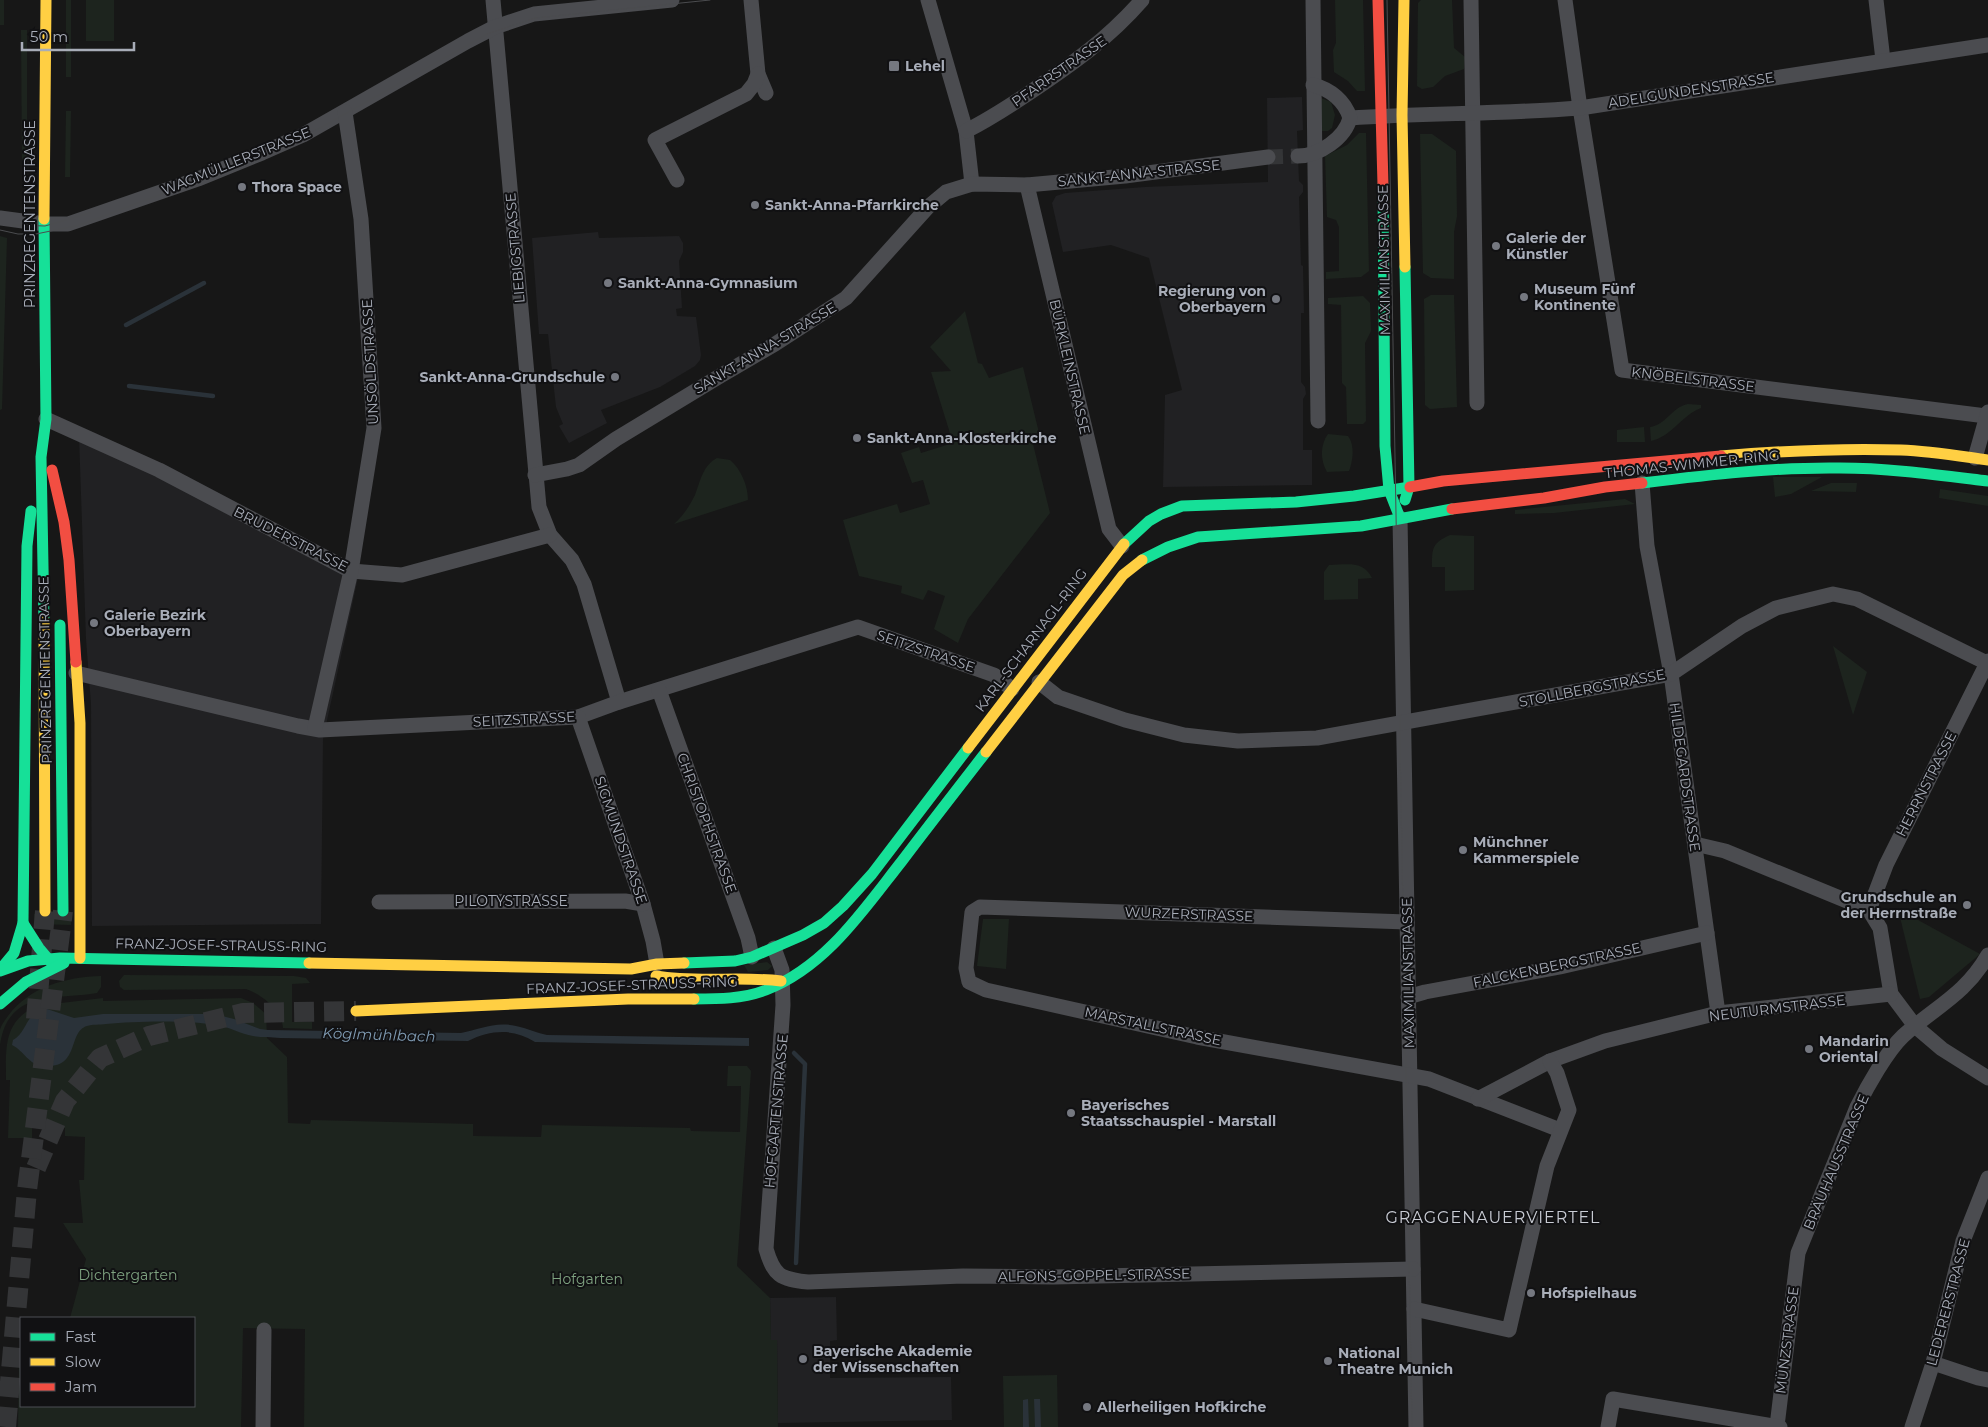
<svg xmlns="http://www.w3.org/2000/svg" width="1988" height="1427" font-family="Montserrat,sans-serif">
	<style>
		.built { fill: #212123 }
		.green { fill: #1d241e }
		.water { fill: #2a3239 }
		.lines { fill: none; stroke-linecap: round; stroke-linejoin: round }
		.stream { stroke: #2a3239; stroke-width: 4.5 }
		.street-tunnel { stroke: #343537; stroke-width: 15; stroke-dasharray: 15 8; stroke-linecap: butt }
		.secondary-tunnel { stroke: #343537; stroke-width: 20; stroke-dasharray: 20 10; stroke-linecap: butt }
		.street { stroke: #4b4c50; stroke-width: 15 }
		.fast { stroke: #16e098; stroke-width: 11 }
		.slow { stroke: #ffcf43; stroke-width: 11 }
		.jam { stroke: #f24e42; stroke-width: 11 }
		.tram { stroke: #4b4c4f; stroke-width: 1 }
		.poi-dot { fill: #757880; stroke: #111113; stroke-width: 2 }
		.labels { text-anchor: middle; stroke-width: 4; stroke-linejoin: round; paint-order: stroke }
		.poi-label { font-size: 14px; font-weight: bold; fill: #a8adb8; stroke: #111113; text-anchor: start }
		.street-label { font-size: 14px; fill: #a8adb8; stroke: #111113 }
		.park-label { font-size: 14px; fill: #7fa381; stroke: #111113 }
		.water-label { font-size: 15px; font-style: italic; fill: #7f9bb3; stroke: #111113 }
		.quarter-label { font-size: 16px; letter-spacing: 1px; fill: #c9ccd4; stroke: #111113 }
	</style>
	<rect width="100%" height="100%" fill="#171717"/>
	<g class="built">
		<polygon points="1302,97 1303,130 1297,131 1299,181 1303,185 1303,192 1299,197 1301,265 1303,266 1304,313 1301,313 1301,382 1305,387 1306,394 1303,399 1303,450 1312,450 1312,485 1163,487 1165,395 1182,390 1149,258 1111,245 1063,252 1052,203 1056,196 1065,193 1145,187 1268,182 1267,98"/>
		<polygon points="598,232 599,238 679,236 683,243 683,252 679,261 682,308 676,309 677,316 696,317 701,355 700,360 695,366 660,387 601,410 607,423 569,443 559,426 563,424 556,407 548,334 539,334 532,238"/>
		<polygon points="79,436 359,573 323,739 321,924 92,926 91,704 86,639"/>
		<polygon points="836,1297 837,1340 830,1341 830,1378 951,1377 952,1420 778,1423 777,1341 771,1341 770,1298"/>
	</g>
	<g class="green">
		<rect x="0" y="0" width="4" height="25"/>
		<rect x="66" y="0" width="5" height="77"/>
		<rect x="86" y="0" width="28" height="41"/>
		<polygon points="1335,0 1363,0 1365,91 1357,91 1348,81 1334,72 1333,50 1336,43"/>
		<polygon points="1421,0 1452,0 1454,48 1465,57 1464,69 1445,76 1433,87 1422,89 1417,86 1418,3"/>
		<polygon points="21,30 27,30 27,171 22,171"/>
		<polygon points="1321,98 1331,102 1335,115 1332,128 1328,131 1320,131"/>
		<polygon points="66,111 71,111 70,177 65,177"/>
		<polygon points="1359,133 1366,133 1369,271 1361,277 1326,279 1326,272 1339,271 1339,227 1336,220 1327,217 1325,156 1347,145"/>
		<polygon points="1420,134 1432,134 1456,151 1457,216 1454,232 1454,279 1431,278 1423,273"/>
		<polygon points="0,236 7,238 2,409 0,410"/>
		<polygon points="1431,295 1454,295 1457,407 1430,409 1425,405 1424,299"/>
		<polygon points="1363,296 1370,303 1371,331 1365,343 1366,421 1363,424 1347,424 1346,387 1342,383 1341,305 1328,304 1328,298"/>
		<polygon points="965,311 978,363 982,364 989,378 1023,367 1040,437 1032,440 1050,513 968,619 958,643 934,629 945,596 928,590 923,600 901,593 902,586 859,576 843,520 897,504 900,513 930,504 923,480 912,483 901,453 919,447 921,453 953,443 931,372 951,371 930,347"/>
		<path d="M1688 404 1701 405V408C1682 415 1671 437 1651 441L1650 427C1666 425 1672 407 1688 404Z"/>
		<polygon points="1644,427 1645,442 1617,442 1617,430"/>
		<path d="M1328 434 1348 436C1355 445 1353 461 1349 471L1327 472C1320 460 1320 445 1328 434Z"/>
		<path d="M717 458 730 460C741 469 748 486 748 500L674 524C683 516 689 507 695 495 700 482 703 465 717 458Z"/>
		<polygon points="1773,477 1822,477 1791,494 1775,497"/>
		<polygon points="1831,483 1857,483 1856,492 1811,491"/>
		<polygon points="1940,489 1988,496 1988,506 1939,498"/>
		<polygon points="1625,499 1635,504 1554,513 1515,514 1515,510"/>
		<path d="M1450 535 1474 536V590L1445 591V567H1432C1432 548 1432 543 1450 535Z"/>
		<path d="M1329 565C1347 565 1363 560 1372 578L1358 579V599L1324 600V572Z"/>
		<polygon points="1833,646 1867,672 1853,715"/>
		<polygon points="1898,909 1980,954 1929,997 1920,999"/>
		<polygon points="34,914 72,914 71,925 35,924"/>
		<polygon points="983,919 1009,919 1006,969 977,966"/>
		<polygon points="767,962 772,966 768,970 748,972 744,965"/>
		<path d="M124 975 294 976 306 978 310 983 292 984V1022H312V1029L283 1028C282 1011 263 995 246 989L124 990 120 987 119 981Z"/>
		<path d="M101 976V987L97 993C55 1000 8 989 0 1045 0 1041 0 1034 0 1030 1 1025 5 1020 8 1016 29 987 66 977 101 976Z"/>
		<path d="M103 998V1001L241 998 253 1003 266 1014 267 1038 287 1057 288 1123 310 1124 311 1120 473 1124V1136L541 1137 542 1125 690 1128 691 1131 740 1132 741 1086H727L728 1066H747L751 1071 737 1266 770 1298 771 1340H777L778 1427H304L305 1329 243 1328 241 1427H18L19 1362 21 1361V1406H194V1318H70L86 1259 63 1223H83L79 1180H84L85 1137 65 1136V1128L32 1127V1138H8L10 1080H6C6 1048 3 1022 36 1006Z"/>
		<polygon points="1057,1375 1058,1427 1004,1427 1003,1376"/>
	</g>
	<g class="water">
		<path d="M47 1009 74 1018 103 1014H214L234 1019 260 1029 268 1030 461 1033C480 1029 496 1021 516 1026 527 1028 536 1033 547 1035L749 1038V1046L535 1042C513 1028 491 1030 468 1041L280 1038C271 1037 262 1038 253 1036 241 1034 229 1027 217 1025 186 1020 137 1021 106 1024 100 1025 92 1024 87 1026 67 1032 81 1069 43 1066 29 1065 24 1051 12 1045L13 1040C28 1032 25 1011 47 1009Z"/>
		<polygon points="1028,1399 1029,1427 1023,1427 1023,1400"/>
		<polygon points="1034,1399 1040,1399 1041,1427 1035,1427"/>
	</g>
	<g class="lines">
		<g class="stream">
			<polyline points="126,325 204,283"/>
			<polyline points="129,386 213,396"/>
			<polyline points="794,1053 805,1064 796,1263"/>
		</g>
		<polyline class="street-tunnel" points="1268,157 1298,156"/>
		<g class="secondary-tunnel">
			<polyline points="36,1019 45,911"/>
			<polyline points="36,1168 65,1101 100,1058 149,1036 243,1013 356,1011"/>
			<polyline points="6,1427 27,1190 63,911"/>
		</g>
		<g class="street">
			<polyline points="493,0 539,507 550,535 572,560 584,584 619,702"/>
			<polyline points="751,0 758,74 766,93"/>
			<polyline points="928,0 966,131 972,184"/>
			<polyline points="1313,0 1318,421"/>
			<polyline points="1471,0 1477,403"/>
			<polyline points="1565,0 1580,108 1622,370 1986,416"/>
			<polyline points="1876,0 1883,60"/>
			<path d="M1350 118C1426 113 1503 114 1580 108L1988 45"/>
			<path d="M966 131C988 120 1008 107 1029 93 1072 64 1108 39 1142 0"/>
			<path d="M1298 156C1319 156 1345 138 1350 118 1345 101 1330 89 1313 85"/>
			<polyline points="677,180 655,140 746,94 754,84 758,74"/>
			<polyline points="1027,185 1109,529 1122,546"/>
			<polyline points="0,218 45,224 68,224 198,179 262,153 303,135 468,41 495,27 534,14 672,0"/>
			<polyline points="46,419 159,470 351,571 402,575 550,535"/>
			<polyline points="1975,458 1988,412"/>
			<polyline points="535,475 567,469 579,465 616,439 720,376 775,344 846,298 928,207 946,192 972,184 1027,185 1125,176 1268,157"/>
			<polyline points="1642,483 1647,546 1671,674 1718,1013"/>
			<polyline points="1400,518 1416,1427"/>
			<polyline points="76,673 298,726 320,730 578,717 619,702 858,627 994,675 1012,689"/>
			<polyline points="1039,682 1058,697 1125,720 1184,735 1238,741 1317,738 1671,674 1742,626 1776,608 1833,594 1857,599 1987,663"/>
			<polyline points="659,690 748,938 752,957"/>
			<polyline points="578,717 643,904 653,941 657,964"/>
			<polyline points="315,728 351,571 374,428 361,219 345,112"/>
			<polyline points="1695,844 1725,851 1869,910 1880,928 1891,994 1915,1026 1942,1049 1988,1078"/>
			<polyline points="379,902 625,901 643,904"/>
			<polyline points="1869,910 1886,865 1988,661"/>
			<polyline points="1407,922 980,907 972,912 966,968 969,982 986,990 1197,1037 1429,1079 1560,1130"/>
			<path d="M774 948 782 970 783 1005 766 1249C774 1276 780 1279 808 1282L963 1276 1053 1277 1413 1269"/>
			<polyline points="1408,997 1425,992 1560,967 1707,933"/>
			<polyline points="1478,1099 1550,1061 1605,1041 1718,1013 1891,994"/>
			<polyline points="1414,1309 1509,1330 1547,1166 1569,1110 1557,1073 1550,1061"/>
			<polyline points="1933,1363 1978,1378 1988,1380"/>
			<path d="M1777 1426 1798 1253 1857 1107C1867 1087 1887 1051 1903 1036 1935 1007 1965 995 1988 955"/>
			<polyline points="263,1427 264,1330"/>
			<polyline points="1608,1427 1613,1399 1780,1427"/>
			<polyline points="1912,1427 1933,1363 1963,1241 1988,1178"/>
		</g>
		<g class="fast">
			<polyline points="1383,185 1385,446 1389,490 1400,518"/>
			<path d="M1642 483C1708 475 1774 467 1840 468 1889 468 1939 475 1988 481"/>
			<polyline points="1405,500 1409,487 1405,267"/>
			<polyline points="1124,544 1149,521 1161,514 1182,506 1296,502 1354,496 1410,487"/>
			<polyline points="1142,560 1168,547 1198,537 1361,526 1452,509"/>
			<polyline points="44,621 41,457 46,419 44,219"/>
			<polyline points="60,625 63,911"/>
			<polyline points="23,923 39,948 55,967"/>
			<polyline points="684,963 735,961 752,957 803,935 824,923 843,906 872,874 968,748"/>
			<polyline points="0,970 14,953 23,923 27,546 31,511"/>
			<polyline points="0,971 28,961 60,958 309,963"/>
			<path d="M694 999C718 999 743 999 766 990 826 967 864 909 902 861 930 824 958 788 986 752"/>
			<polyline points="0,1004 26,982 64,963"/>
		</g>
		<g class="slow">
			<polyline points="1404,0 1402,115 1405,267"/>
			<polyline points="44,219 46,0"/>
			<path d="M1721 456C1781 451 1841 448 1901 450 1930 451 1959 456 1988 460"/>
			<polyline points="44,621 45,911"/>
			<polyline points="76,662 80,723 80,958"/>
			<polyline points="968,748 1124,544"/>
			<polyline points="986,752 1123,575 1142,560"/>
			<polyline points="309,963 631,969 657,964 684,963"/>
			<path d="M656 976C697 983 739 976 781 981"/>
			<polyline points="356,1011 628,999 694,999"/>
		</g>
		<g class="jam">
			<polyline points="1378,0 1383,185"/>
			<polyline points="52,470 64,522 69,560 76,662"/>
			<polyline points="1410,487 1443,481 1721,456"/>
			<polyline points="1452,509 1544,498 1605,487 1642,483"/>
		</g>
		<g class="tram">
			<polyline points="1387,0 1412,1427"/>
			<polyline points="13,225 45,226 90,213"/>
			<polyline points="0,230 18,234 36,234 80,225 235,166 320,128 487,34 535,18 710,0"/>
		</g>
	</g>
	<g class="poi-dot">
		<rect x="888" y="60" width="12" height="12" rx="2.5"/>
		<circle cx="242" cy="187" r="5"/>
		<circle cx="755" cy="205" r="5"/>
		<circle cx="1496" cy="246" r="5"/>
		<circle cx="608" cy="283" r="5"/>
		<circle cx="1524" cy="297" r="5"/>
		<circle cx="1276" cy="299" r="5"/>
		<circle cx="615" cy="377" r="5"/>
		<circle cx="857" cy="438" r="5"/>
		<circle cx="94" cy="623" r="5"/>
		<circle cx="1463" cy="850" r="5"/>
		<circle cx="1967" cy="905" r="5"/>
		<circle cx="1809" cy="1049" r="5"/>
		<circle cx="1071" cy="1113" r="5"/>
		<circle cx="1531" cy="1293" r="5"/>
		<circle cx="803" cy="1359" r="5"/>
		<circle cx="1328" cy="1361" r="5"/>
		<circle cx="1087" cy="1407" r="5"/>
	</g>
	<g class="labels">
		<g class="poi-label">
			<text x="905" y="71">Lehel</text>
			<text x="252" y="192">Thora Space</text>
			<text x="765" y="210">Sankt-Anna-Pfarrkirche</text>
			<text x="1506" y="243">Galerie der<tspan x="1506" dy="16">Künstler</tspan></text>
			<text x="618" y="288">Sankt-Anna-Gymnasium</text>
			<text x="1534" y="294">Museum Fünf<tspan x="1534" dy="16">Kontinente</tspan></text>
			<text x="1266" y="296" text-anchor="end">Regierung von<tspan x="1266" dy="16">Oberbayern</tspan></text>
			<text x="605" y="382" text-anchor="end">Sankt-Anna-Grundschule</text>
			<text x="867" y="443">Sankt-Anna-Klosterkirche</text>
			<text x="104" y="620">Galerie Bezirk<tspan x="104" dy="16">Oberbayern</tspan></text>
			<text x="1473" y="847">Münchner<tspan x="1473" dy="16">Kammerspiele</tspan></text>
			<text x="1957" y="902" text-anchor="end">Grundschule an<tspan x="1957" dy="16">der Herrnstraße</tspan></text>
			<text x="1819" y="1046">Mandarin<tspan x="1819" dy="16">Oriental</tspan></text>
			<text x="1081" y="1110">Bayerisches<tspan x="1081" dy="16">Staatsschauspiel - Marstall</tspan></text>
			<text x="1541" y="1298">Hofspielhaus</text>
			<text x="813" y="1356">Bayerische Akademie<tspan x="813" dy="16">der Wissenschaften</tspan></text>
			<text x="1338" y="1358">National<tspan x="1338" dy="16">Theatre Munich</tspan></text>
			<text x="1097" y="1412">Allerheiligen Hofkirche</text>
		</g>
		<g class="street-label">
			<text transform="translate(1059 71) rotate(-35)" y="5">PFARRSTRASSE</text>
			<text transform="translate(1691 90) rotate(-9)" y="5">ADELGUNDENSTRASSE</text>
			<text transform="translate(236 161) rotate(-22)" y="5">WAGMÜLLERSTRASSE</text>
			<text transform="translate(1139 173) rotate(-6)" y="5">SANKT-ANNA-STRASSE</text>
			<text transform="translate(30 214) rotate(-90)" y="5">PRINZREGENTENSTRASSE</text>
			<text transform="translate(515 248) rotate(-95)" y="5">LIEBIGSTRASSE</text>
			<text transform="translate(1384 260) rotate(-91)" y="5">MAXIMILIANSTRASSE</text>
			<text transform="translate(765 348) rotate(-31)" y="5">SANKT-ANNA-STRASSE</text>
			<text transform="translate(370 362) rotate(-93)" y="5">UNSÖLDSTRASSE</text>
			<text transform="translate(1070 367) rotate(77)" y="5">BÜRKLEINSTRASSE</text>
			<text transform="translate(1693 379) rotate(7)" y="5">KNÖBELSTRASSE</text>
			<text transform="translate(1692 464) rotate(-6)" y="5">THOMAS-WIMMER-RING</text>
			<text transform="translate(291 539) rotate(27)" y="5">BRUDERSTRASSE</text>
			<text transform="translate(1031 640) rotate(-53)" y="5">KARL-SCHARNAGL-RING</text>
			<text transform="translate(926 651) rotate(19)" y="5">SEITZSTRASSE</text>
			<text transform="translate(45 670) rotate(-91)" y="5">PRINZREGENTENSTRASSE</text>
			<text transform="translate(1592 688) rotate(-11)" y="5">STOLLBERGSTRASSE</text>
			<text transform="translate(524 719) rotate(-3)" y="5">SEITZSTRASSE</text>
			<text transform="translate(1685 777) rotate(82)" y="5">HILDEGARDSTRASSE</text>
			<text transform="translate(1926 784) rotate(-63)" y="5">HERRNSTRASSE</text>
			<text transform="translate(707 823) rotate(70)" y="5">CHRISTOPHSTRASSE</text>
			<text transform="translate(621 840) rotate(71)" y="5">SIGMUNDSTRASSE</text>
			<text x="511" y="906">PILOTYSTRASSE</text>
			<text transform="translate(1189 914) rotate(2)" y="5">WURZERSTRASSE</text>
			<text transform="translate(221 945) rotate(1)" y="5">FRANZ-JOSEF-STRAUSS-RING</text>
			<text transform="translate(1557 965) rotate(-12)" y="5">FALCKENBERGSTRASSE</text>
			<text transform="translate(1408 973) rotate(-91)" y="5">MAXIMILIANSTRASSE</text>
			<text transform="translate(632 985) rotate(-2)" y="5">FRANZ-JOSEF-STRAUSS-RING</text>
			<text transform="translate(1777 1008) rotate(-7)" y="5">NEUTURMSTRASSE</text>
			<text transform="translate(1153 1026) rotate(12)" y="5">MARSTALLSTRASSE</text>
			<text transform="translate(776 1111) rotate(-85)" y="5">HOFGARTENSTRASSE</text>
			<text transform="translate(1836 1162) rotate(-67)" y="5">BRÄUHAUSSTRASSE</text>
			<text transform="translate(1094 1275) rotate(-1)" y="5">ALFONS-GOPPEL-STRASSE</text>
			<text transform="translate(1948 1302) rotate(-75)" y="5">LEDERERSTRASSE</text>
			<text transform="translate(1787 1340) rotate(-83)" y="5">MÜNZSTRASSE</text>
		</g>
		<g class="park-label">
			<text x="128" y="1280">Dichtergarten</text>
			<text x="587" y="1284">Hofgarten</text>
		</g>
		<g class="water-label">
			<text transform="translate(379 1035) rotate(2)" y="5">Köglmühlbach</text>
		</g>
		<g class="quarter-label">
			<text x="1493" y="1223">GRAGGENAUERVIERTEL</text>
		</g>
	</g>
	<rect x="20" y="1317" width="175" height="90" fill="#111113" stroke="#4d4f55"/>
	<rect x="30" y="1333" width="25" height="8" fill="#16e098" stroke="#4d4f55"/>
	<text x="65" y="1342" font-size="15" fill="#a8adb8">Fast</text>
	<rect x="30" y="1358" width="25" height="8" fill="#ffcf43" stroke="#4d4f55"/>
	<text x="65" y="1367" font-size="15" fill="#a8adb8">Slow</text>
	<rect x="30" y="1383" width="25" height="8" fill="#f24e42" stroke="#4d4f55"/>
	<text x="65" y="1392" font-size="15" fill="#a8adb8">Jam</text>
	<path d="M22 42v8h112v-8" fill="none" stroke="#a8adb8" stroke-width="2.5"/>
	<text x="30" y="42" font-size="15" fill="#a8adb8" stroke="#111113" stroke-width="4" paint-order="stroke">50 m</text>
</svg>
